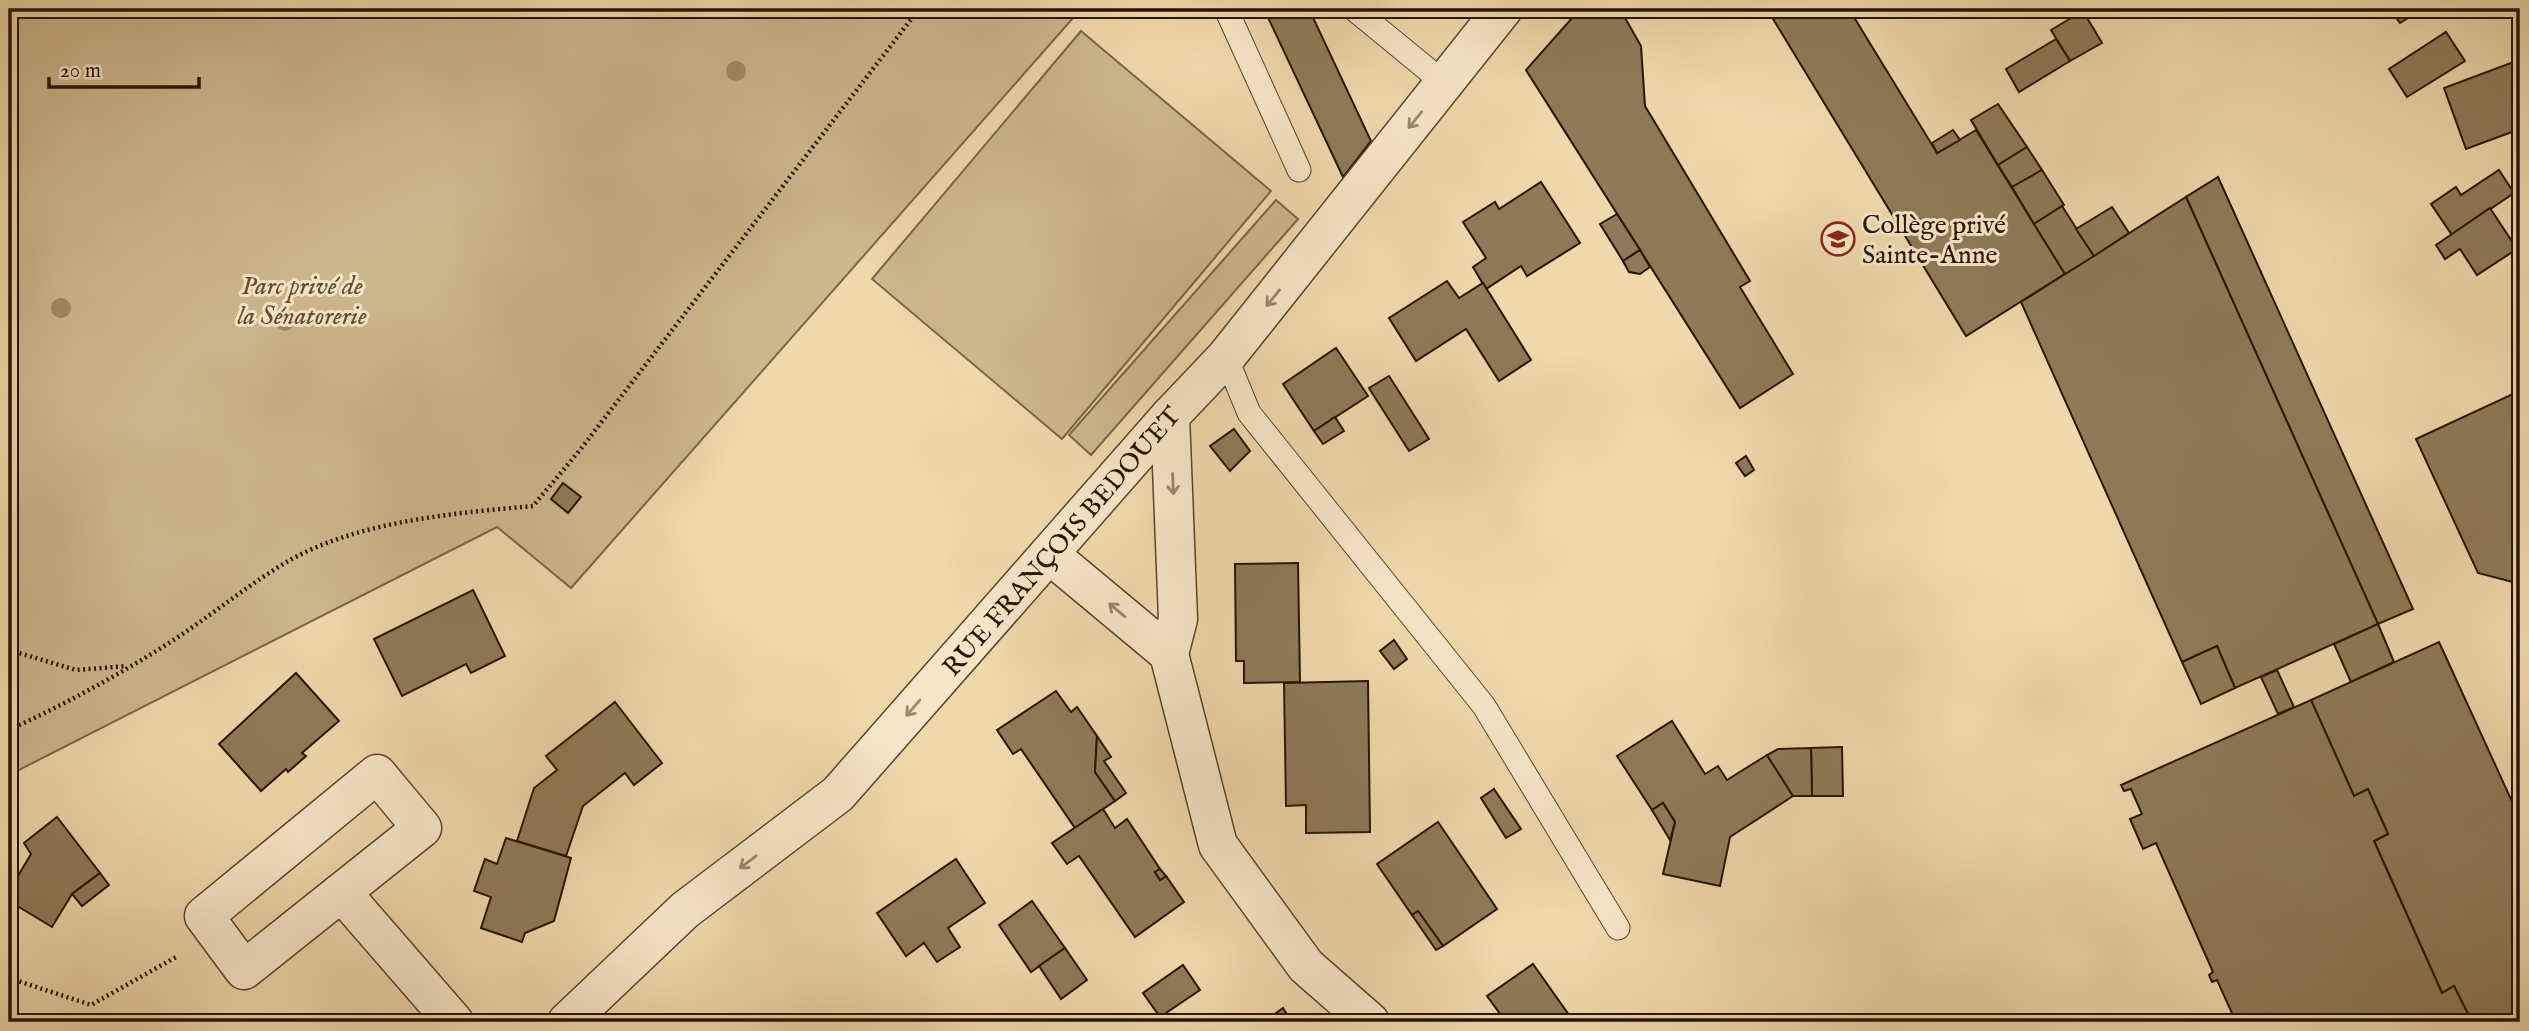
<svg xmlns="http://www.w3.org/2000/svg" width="2529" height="1031" font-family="'IM FELL English',serif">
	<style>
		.green { fill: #cdb78d; stroke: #796646; stroke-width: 2 }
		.building { fill: #8e7a58; stroke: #251400; stroke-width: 2 }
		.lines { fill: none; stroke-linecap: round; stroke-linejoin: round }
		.lane-casing { stroke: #58452a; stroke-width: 25 }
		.street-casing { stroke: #58452a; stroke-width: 41 }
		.path { stroke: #251400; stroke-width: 4.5; stroke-dasharray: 2 3.5; stroke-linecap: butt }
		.lane { stroke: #f5e6c8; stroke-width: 23 }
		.street { stroke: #f5e6c8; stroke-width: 38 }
		.tree { fill: #a08c67 }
		.oneway { stroke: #97886e }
		.labels { text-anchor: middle; stroke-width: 6; stroke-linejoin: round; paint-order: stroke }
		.poi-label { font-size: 26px; fill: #251400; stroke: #f5e6c8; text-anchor: start }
		.park-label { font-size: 26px; font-style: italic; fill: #604d31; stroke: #f5e6c8 }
		.street-label { font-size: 26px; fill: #251400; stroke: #f5e6c8 }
	</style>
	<rect width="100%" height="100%" fill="#efd8aa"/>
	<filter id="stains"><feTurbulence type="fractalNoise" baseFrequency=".00286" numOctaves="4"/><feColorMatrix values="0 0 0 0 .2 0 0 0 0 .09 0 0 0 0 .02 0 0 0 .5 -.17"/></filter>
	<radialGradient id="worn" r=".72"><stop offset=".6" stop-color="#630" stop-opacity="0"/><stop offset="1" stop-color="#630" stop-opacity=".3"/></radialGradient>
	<g class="green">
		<polygon points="9,9 1081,9 571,588 497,527 9,775"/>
		<polygon points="1081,31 1271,191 1062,439 872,279"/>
		<polygon points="1276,200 1298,219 1091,455 1069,435"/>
	</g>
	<g class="building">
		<polygon points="1264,9 1309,9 1371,141 1343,177"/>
		<polygon points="1580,9 1620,9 1641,46 1645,106 1750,281 1740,287 1793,374 1740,408 1526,70"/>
		<polygon points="1767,9 1849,9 1937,153 1976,130 2065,274 1966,336"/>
		<polygon points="2390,9 2423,9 2400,23"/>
		<polygon points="2083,11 2102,43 2070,61 2051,30"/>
		<polygon points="2446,32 2465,61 2407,97 2389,69"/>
		<polygon points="2056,39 2070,61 2019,92 2006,69"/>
		<polygon points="2516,61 2520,73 2520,129 2466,149 2444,88"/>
		<polygon points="1998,104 2027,147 1998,165 1971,120"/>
		<polygon points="1953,130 1960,140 1937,153 1932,143"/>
		<polygon points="2027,147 2042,170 2012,187 1998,165"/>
		<polygon points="2042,170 2064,205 2034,224 2012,187"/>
		<polygon points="2499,170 2514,193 2452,235 2431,204 2456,187 2461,195"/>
		<polygon points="2218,177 2413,609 2378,624 2186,197"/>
		<polygon points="1541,182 1580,243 1527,276 1521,266 1486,289 1473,267 1486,258 1463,222 1495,202 1499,209"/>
		<polygon points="2186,197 2378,624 2235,688 2217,646 2182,662 2021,302"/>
		<polygon points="2062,206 2094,256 2065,274 2034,224"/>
		<polygon points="2112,207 2129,233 2094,256 2076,229"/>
		<polygon points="2490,208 2517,249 2477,275 2460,249 2445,259 2436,245"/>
		<polygon points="1617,214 1640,250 1623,261 1600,224"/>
		<polygon points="1640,250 1650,267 1640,274 1629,272 1623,261"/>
		<polygon points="1447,281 1459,298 1483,283 1531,360 1499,381 1466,329 1416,361 1389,318"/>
		<polygon points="1336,348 1368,396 1314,431 1283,384"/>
		<polygon points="1389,376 1429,439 1409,451 1369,388"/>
		<polygon points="2517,392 2520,400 2520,584 2478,573 2416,439"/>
		<polygon points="1335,417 1344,431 1323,444 1314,431"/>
		<polygon points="1234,429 1250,451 1230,471 1210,446"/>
		<polygon points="1746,456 1754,470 1745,476 1736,463"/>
		<polygon points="563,483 581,497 568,513 551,499"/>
		<polygon points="1298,563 1300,682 1244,683 1244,661 1236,661 1235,564"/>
		<polygon points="473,590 505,656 471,673 466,664 402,696 374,639"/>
		<polygon points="2378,624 2394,662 2351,682 2334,644"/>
		<polygon points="1394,640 1407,659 1394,669 1380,651"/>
		<polygon points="2439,642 2520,819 2520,1022 2472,1022 2454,986 2442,993 2374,841 2388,834 2368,789 2354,796 2311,700"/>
		<polygon points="2217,646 2235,688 2201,704 2182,662"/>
		<polygon points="2277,670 2294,707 2278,714 2261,677"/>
		<polygon points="296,673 339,721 302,753 306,756 288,772 286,769 261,791 219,744"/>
		<polygon points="1368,681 1370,832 1306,833 1306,805 1286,806 1284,683"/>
		<polygon points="1056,691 1071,712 1077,707 1097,736 1095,772 1115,801 1075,828 1021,749 1013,754 997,730"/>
		<polygon points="2311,700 2354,796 2368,789 2388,834 2374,841 2442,993 2454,986 2472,1022 2236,1022 2217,980 2212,982 2209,975 2213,972 2156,843 2143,849 2130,819 2142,814 2131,789 2124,791 2121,785"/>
		<polygon points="615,702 662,763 634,785 625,773 583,806 566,856 517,841 534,788 557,770 546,756"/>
		<polygon points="1672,721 1705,774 1718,766 1727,780 1767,755 1793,796 1730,837 1720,886 1663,874 1675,822 1663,803 1652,810 1617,756"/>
		<polygon points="1097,736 1111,757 1104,761 1126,793 1115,801 1095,772"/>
		<polygon points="1842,747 1843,796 1812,796 1811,748"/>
		<polygon points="1811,748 1812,796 1793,796 1767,755 1778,749"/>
		<polygon points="1494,789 1521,829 1506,838 1481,798"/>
		<polygon points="1663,803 1675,822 1670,840 1652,810"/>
		<polygon points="1103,809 1115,828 1127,819 1160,869 1155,872 1160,880 1166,876 1184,902 1135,937 1079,856 1067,864 1052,843"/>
		<polygon points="57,817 100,873 72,894 52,927 9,901 9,891 31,854 24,843"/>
		<polygon points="1438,822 1497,909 1443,946 1418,911 1412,915 1377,864"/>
		<polygon points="506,838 571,858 554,921 525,933 522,942 481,928 491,897 474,891 485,859 497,864"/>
		<polygon points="956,859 985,903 948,928 960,947 937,962 924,943 906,956 877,913"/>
		<polygon points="1160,869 1166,876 1160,880 1155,872"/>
		<polygon points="100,873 109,885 82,906 72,894"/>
		<polygon points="1032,901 1065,948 1031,972 999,925"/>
		<polygon points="1418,911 1443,946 1436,950 1412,915"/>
		<polygon points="1065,948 1087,980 1061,999 1039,966"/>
		<polygon points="1533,964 1574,1022 1506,1022 1487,996"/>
		<polygon points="1183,965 1200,990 1160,1017 1143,993"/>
		<polygon points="1283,1008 1292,1022 1266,1022 1265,1021"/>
		<polygon points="308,1015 379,1015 385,1022 308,1022"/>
	</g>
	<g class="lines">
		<defs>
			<g id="lane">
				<polyline points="1226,9 1299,170"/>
				<polyline points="1354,9 1444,83"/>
				<polyline points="1226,357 1249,413 1484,706 1618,928"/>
			</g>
			<g id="street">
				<polyline points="1170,416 1178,619 1169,654 1218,845 1306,966 1370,1022"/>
				<polyline points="1049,554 1169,654"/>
				<polygon points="377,774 422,828 244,970 204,916"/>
				<polyline points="343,894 454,1022"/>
				<polyline points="567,1022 685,910 838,794 1170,416 1226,357 1503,9"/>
			</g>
		</defs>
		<use href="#lane" class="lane-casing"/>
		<use href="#street" class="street-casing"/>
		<g class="path">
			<polyline points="9,650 76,670 127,666"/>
			<path d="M9 730C65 704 119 675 172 641 212 615 249 584 290 560 360 521 455 513 533 506L580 450 919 9"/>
			<polyline points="9,978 91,1005 176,957"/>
		</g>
		<use href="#lane" class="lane"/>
		<use href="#street" class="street"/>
	</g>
	<g class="tree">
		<circle cx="736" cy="71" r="10"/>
		<circle cx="61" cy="308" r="10"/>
		<circle cx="285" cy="321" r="10"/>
	</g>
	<defs><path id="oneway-shaft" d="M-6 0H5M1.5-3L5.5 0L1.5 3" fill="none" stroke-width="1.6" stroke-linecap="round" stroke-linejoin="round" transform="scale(1.75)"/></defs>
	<g class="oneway">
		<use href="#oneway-shaft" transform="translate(1415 120) rotate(129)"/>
		<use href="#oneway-shaft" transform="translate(1273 298) rotate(129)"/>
		<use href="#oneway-shaft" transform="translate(1173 484) rotate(88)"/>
		<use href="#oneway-shaft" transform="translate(1117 610) rotate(-140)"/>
		<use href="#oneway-shaft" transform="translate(913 708) rotate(131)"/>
		<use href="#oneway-shaft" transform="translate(748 862) rotate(143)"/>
	</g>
	<defs>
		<symbol id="school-ring" viewBox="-11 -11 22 22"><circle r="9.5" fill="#f5e6c8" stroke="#8f2418" stroke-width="1.5"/><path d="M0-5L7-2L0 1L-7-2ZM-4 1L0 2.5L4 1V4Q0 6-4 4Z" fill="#8f2418"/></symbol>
	</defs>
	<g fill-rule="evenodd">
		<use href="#school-ring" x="1819" y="220" width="38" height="38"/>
	</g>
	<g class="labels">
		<g class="poi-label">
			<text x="1862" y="233">Collège privé<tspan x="1862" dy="30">Sainte-Anne</tspan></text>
		</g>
		<g class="park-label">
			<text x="302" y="294">Parc privé de<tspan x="302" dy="30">la Sénatorerie</tspan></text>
		</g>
		<g class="street-label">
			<text transform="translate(1061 541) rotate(-49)" y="9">RUE FRANÇOIS BEDOUET</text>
		</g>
	</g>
	<rect width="2529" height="1031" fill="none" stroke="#efd8aa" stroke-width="35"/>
	<rect x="10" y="10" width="2508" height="1010" fill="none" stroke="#251400" stroke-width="3.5"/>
	<rect x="18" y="18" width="2494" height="996" fill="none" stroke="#251400" stroke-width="2"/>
	<path d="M49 77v10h150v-10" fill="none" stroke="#251400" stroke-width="3.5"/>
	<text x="60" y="77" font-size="21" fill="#251400" stroke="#f5e6c8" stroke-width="5" paint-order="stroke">20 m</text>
	<rect width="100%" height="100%" filter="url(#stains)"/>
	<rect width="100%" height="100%" fill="url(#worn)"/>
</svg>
